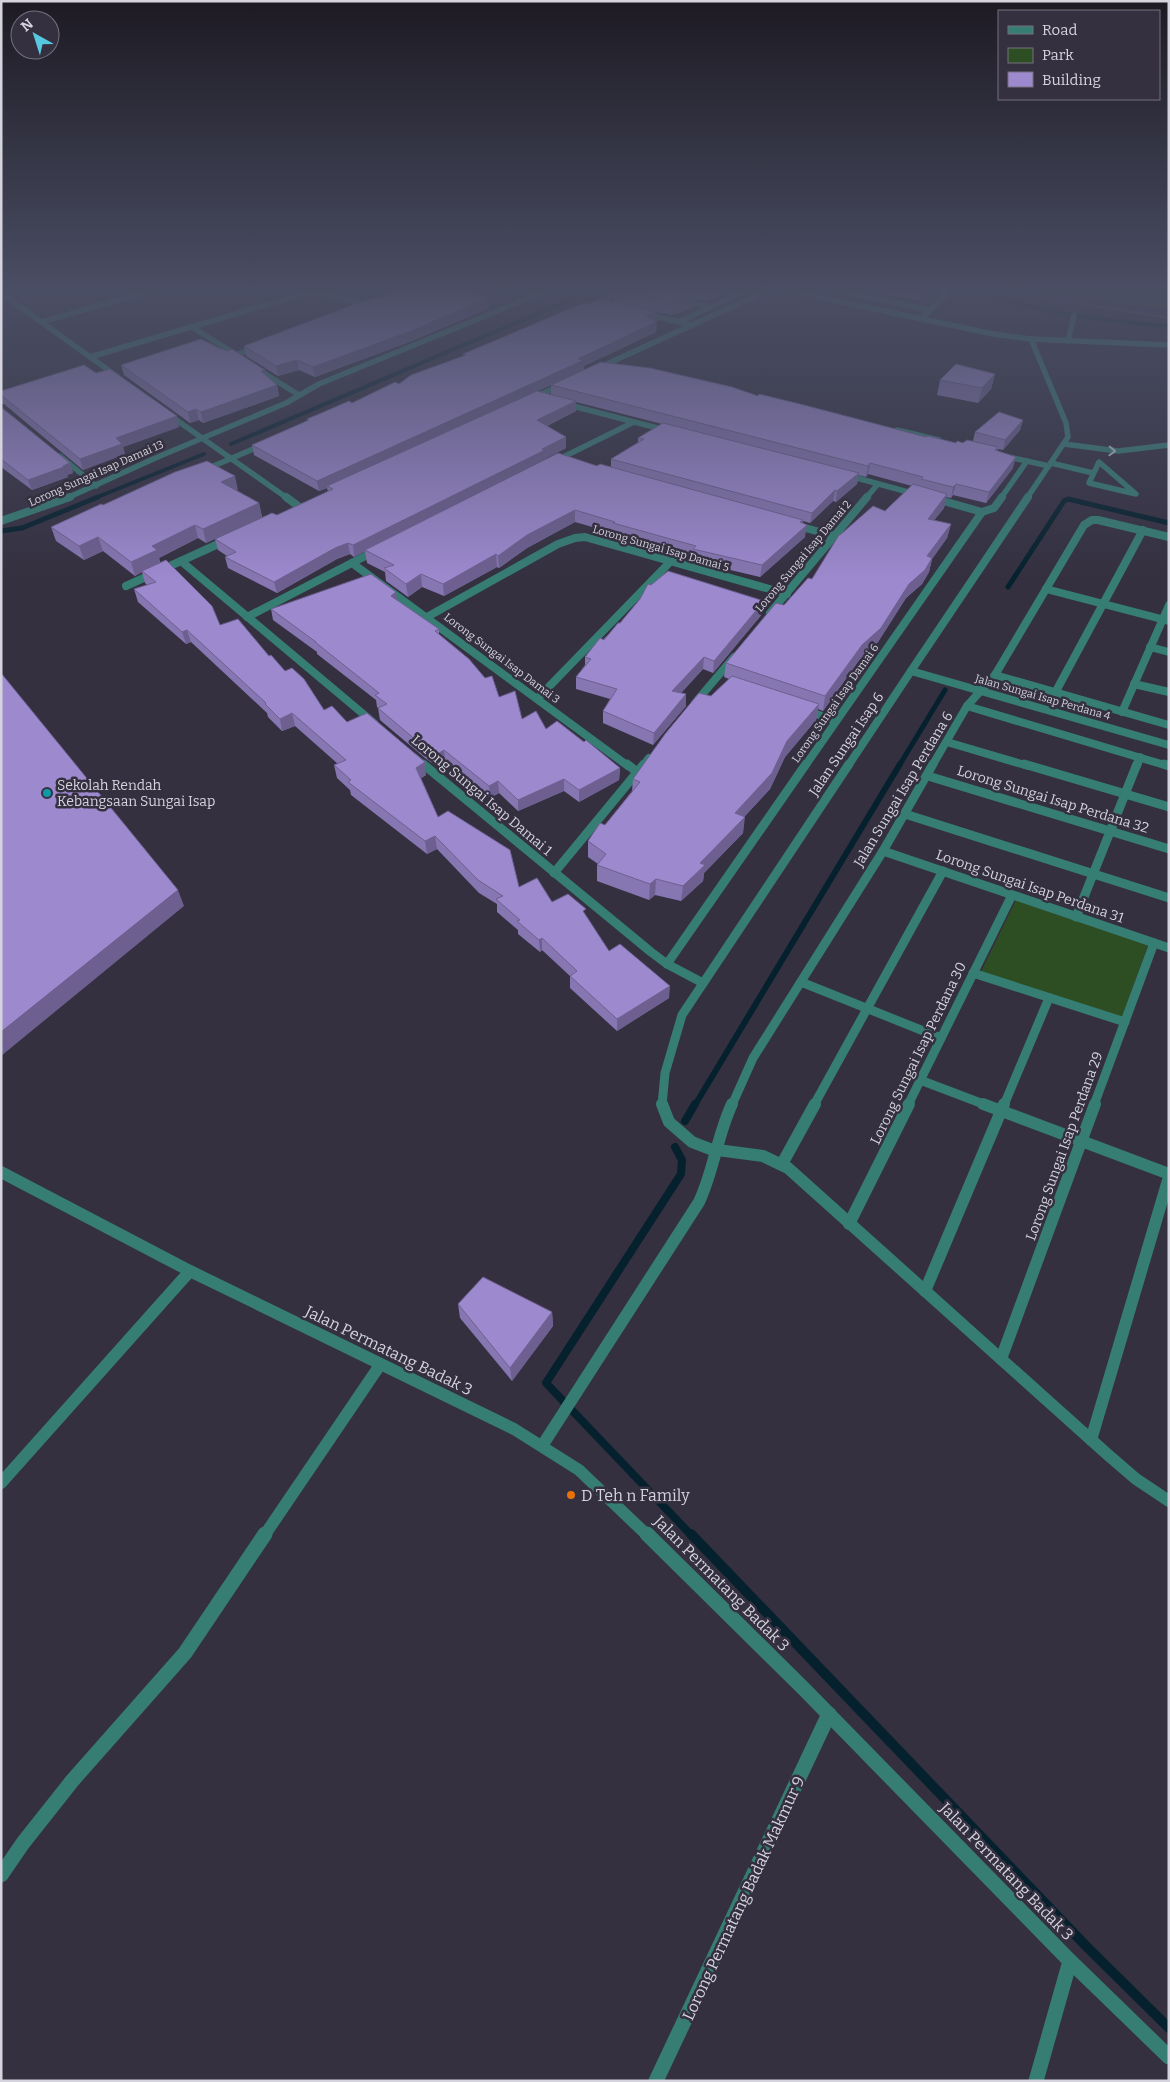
<svg xmlns="http://www.w3.org/2000/svg" width="1170" height="2082" font-family="Bitter,serif">
	<style>
		.green { fill: #2c4e22 }
		.lines { fill: none; stroke-linecap: round; stroke-linejoin: round }
		.stream-far4 { stroke: #06212e; stroke-width: 4 }
		.stream-far3 { stroke: #06212e; stroke-width: 5 }
		.stream-far2 { stroke: #06212e; stroke-width: 6 }
		.stream-far1 { stroke: #06212e; stroke-width: 8 }
		.stream { stroke: #06212e; stroke-width: 10 }
		.path { stroke: #7f7c89; stroke-width: 2; stroke-dasharray: 1 1; stroke-linecap: butt }
		.service-far4 { stroke: #367d74; stroke-width: 5.5 }
		.service-far3 { stroke: #367d74; stroke-width: 8 }
		.service-far2 { stroke: #367d74; stroke-width: 9 }
		.service-far1 { stroke: #367d74; stroke-width: 12 }
		.service { stroke: #367d74; stroke-width: 15 }
		.minor-far4 { stroke: #367d74; stroke-width: 5.5 }
		.minor-far3 { stroke: #367d74; stroke-width: 8 }
		.minor-far2 { stroke: #367d74; stroke-width: 9 }
		.minor-far1 { stroke: #367d74; stroke-width: 12 }
		.minor { stroke: #367d74; stroke-width: 15 }
		.tertiary-far1 { stroke: #367d74; stroke-width: 5.5 }
		.tertiary { stroke: #367d74; stroke-width: 8 }
		.wall { fill: #8676b1; fill-rule: evenodd }
		.shaded-wall { fill: #6d6090 }
		.building { fill: #9c89ce; stroke: #6d6090 }
		.oneway { stroke: #b5c2c8 }
		.culture-dot { fill: #0f9aa8; stroke: #343040; stroke-width: 2 }
		.food-dot { fill: #e8710a; stroke: #343040; stroke-width: 2 }
		.labels { text-anchor: middle; stroke-width: 5; stroke-linejoin: round; paint-order: stroke }
		.far-street-label { font-size: 11px; fill: #d5d3dd; stroke: #343040 }
		.street-label { font-size: 14px; fill: #d5d3dd; stroke: #343040 }
		.poi-label { font-size: 14px; fill: #d5d3dd; stroke: #343040; text-anchor: start }
		.near-street-label { font-size: 16px; fill: #d5d3dd; stroke: #343040 }
		.near-poi-label { font-size: 16px; fill: #d5d3dd; stroke: #343040; text-anchor: start }
	</style>
	<rect width="100%" height="100%" fill="#343040"/>
	<g class="green">
		<polygon points="1028,287 1120,287 1169,296 1169,310 1044,292"/>
		<polygon points="1016,900 1148,945 1122,1018 981,972"/>
	</g>
	<g class="lines">
		<g class="stream-far4">
			<path d="M976 287C1029 314 1110 321 1169 326"/>
			<polyline points="1144,287 1169,292"/>
			<polyline points="231,444 600,287"/>
			<polyline points="95,498 204,454"/>
		</g>
		<g class="stream-far3">
			<polyline points="1,531 22,528 98,497"/>
			<polyline points="1008,587 1064,501 1068,499 1169,523"/>
			<polyline points="899,766 945,690"/>
		</g>
		<polyline class="stream-far2" points="695,1105 900,764"/>
		<g class="stream-far1">
			<polyline points="685,1121 695,1104"/>
			<polyline points="675,1147 682,1160 681,1174 546,1383 692,1536"/>
		</g>
		<polyline class="stream" points="691,1534 1087,1947 1169,2028"/>
		<g class="path">
			<polyline points="1005,287 1039,297 1069,302"/>
			<polyline points="1083,304 1169,318"/>
		</g>
		<g class="service-far4">
			<polyline points="680,300 711,307"/>
			<polyline points="1064,444 1118,451 1169,445"/>
			<polygon points="1099,462 1136,494 1089,483"/>
			<polyline points="1051,463 1093,473"/>
		</g>
		<g class="service-far3">
			<polyline points="1046,589 1169,621"/>
			<polyline points="1134,684 1169,692"/>
			<polyline points="1055,693 1143,530"/>
			<polyline points="947,742 1028,766"/>
			<polyline points="1137,766 1140,757"/>
		</g>
		<g class="service-far2">
			<polyline points="1024,764 1169,807"/>
			<polyline points="905,814 1169,898"/>
			<polyline points="1076,917 1137,764"/>
			<polyline points="973,973 1125,1022"/>
			<polyline points="801,982 941,1038"/>
			<polyline points="920,1080 986,1105"/>
			<polyline points="814,1105 943,871"/>
			<polyline points="1004,1105 1049,998"/>
		</g>
		<g class="service-far1">
			<polyline points="983,1104 1169,1174"/>
			<polyline points="782,1164 815,1104"/>
			<polyline points="925,1291 1004,1104"/>
			<polyline points="1091,1440 1169,1177"/>
		</g>
		<polyline class="service" points="1036,2081 1070,1961"/>
		<g class="minor-far4">
			<polyline points="506,287 538,294"/>
			<polyline points="711,287 740,294"/>
			<polyline points="821,287 930,310"/>
			<polyline points="1,293 118,377"/>
			<polyline points="593,305 632,287"/>
			<polyline points="645,314 692,325"/>
			<polyline points="925,315 946,295 939,287"/>
			<polyline points="41,322 165,287"/>
			<polyline points="679,322 754,287"/>
			<polyline points="192,327 240,357"/>
			<polyline points="1031,339 1169,345"/>
			<polyline points="1068,341 1074,315"/>
			<polyline points="236,355 258,346"/>
			<polyline points="90,357 303,294 318,293 367,304"/>
			<polyline points="254,367 299,395"/>
			<polyline points="598,368 773,288"/>
			<polyline points="533,398 563,384"/>
			<polyline points="565,404 669,431"/>
			<polyline points="168,414 287,498"/>
			<polyline points="897,430 939,440"/>
			<polyline points="60,456 96,486"/>
			<polyline points="1004,456 1049,466"/>
			<polyline points="553,462 634,422"/>
			<polyline points="202,471 265,444"/>
			<polyline points="846,475 919,495"/>
			<polyline points="67,498 160,456 286,403 319,384 556,287"/>
			<polyline points="866,498 878,484"/>
			<polyline points="1001,498 1027,461"/>
		</g>
		<g class="minor-far3">
			<polyline points="286,497 298,506"/>
			<polyline points="933,498 982,512"/>
			<polyline points="1,521 70,497"/>
			<polyline points="794,525 835,536"/>
			<polyline points="181,561 374,723"/>
			<polyline points="352,563 628,766"/>
			<polyline points="126,586 227,540"/>
			<polyline points="770,613 867,497"/>
			<polyline points="247,617 377,550"/>
			<polyline points="427,617 558,544 575,538 585,537 787,594"/>
			<polyline points="1150,647 1169,652"/>
			<polyline points="995,675 1169,725"/>
			<polyline points="537,699 671,561"/>
			<polyline points="695,703 734,657"/>
			<polyline points="967,706 1168,766"/>
			<polyline points="805,710 836,721"/>
			<polyline points="1122,712 1169,605"/>
			<polyline points="415,758 424,766"/>
			<polyline points="643,766 649,758"/>
			<polyline points="805,766 982,512 994,508 1002,497"/>
			<polyline points="848,766 911,671"/>
			<polyline points="932,766 967,706 995,675 1084,525 1092,520 1098,520 1169,537"/>
		</g>
		<g class="minor-far2">
			<polyline points="423,764 651,952 667,964 703,983"/>
			<polyline points="627,764 637,772"/>
			<polyline points="1164,764 1169,766"/>
			<polyline points="928,776 1169,849"/>
			<polyline points="883,851 1169,948"/>
			<polyline points="554,873 644,764"/>
			<polyline points="667,964 806,764"/>
			<polyline points="662,1105 665,1073 682,1015 849,764"/>
			<polyline points="732,1105 753,1058 883,851 933,764"/>
			<polyline points="908,1105 1012,895"/>
			<polyline points="1094,1105 1154,943"/>
		</g>
		<g class="minor-far1">
			<polyline points="662,1104 669,1122 692,1142 710,1149 763,1156 788,1168 1107,1454 1136,1479 1169,1501"/>
			<polyline points="1,1172 190,1271 514,1429 579,1470 648,1536"/>
			<polyline points="849,1224 909,1104"/>
			<polyline points="1001,1359 1095,1104"/>
			<path d="M542 1446 699 1202C714 1170 717 1136 732 1104"/>
			<polyline points="1,1483 190,1271"/>
			<polyline points="264,1536 380,1365"/>
		</g>
		<g class="minor">
			<polyline points="647,1534 805,1690 1070,1961 1169,2057"/>
			<polyline points="1,1875 23,1843 72,1781 185,1653 265,1534"/>
			<polyline points="656,2081 829,1714"/>
		</g>
		<polyline class="tertiary-far1" points="771,287 993,334 1031,339 1066,423 1068,437 1027,498"/>
		<polyline class="tertiary" points="1028,497 911,671 1169,745"/>
	</g>
	<g class="wall">
		<path d="M614 287H724L723 295 707 301 692 298V308L672 315 657 312 656 332 584 366V370L758 396 926 437 956 443 973 441 975 432 1023 420 1020 430 1003 450 998 449 997 451 1013 468 986 503 953 495 951 498 946 497 944 508 934 520 951 524 947 538 932 559 929 572 922 584 906 598 878 642 860 659 823 711 818 709 816 720 785 757 770 789 744 817 743 833 704 873 703 881 681 901 655 895 649 900 597 881V865L598 864 588 857V841L605 825 632 791 633 779 711 696 729 679 724 677 726 663 812 579 840 535 885 511 912 486 868 474 866 477 858 475 857 484 836 502 833 501 810 523 803 521 805 537 760 577 692 561V558L613 536V533L575 522 527 548 499 568 497 567 444 596 422 587 408 597 386 581 385 572 367 563 365 551 354 557 350 554 337 559 277 593 228 568 225 557 227 556 218 550 215 539 277 515 328 492 327 488 319 491 254 455 252 445 307 421V419L352 403 463 356V354L589 304 613 302ZM551 385V394L538 391ZM576 402 662 424 638 438V443L611 459V467L546 459V458L566 448 547 426 576 411Z"/>
		<polygon points="848,287 923,287 920,301"/>
		<polygon points="379,298 489,308 412,341 315,377 299,370 278,376 246,356 244,346"/>
		<polygon points="121,365 265,370 266,376 277,385 279,396 203,423 199,420 190,423 124,375"/>
		<polygon points="96,373 179,427 123,447 125,454 83,470 4,404 1,404 1,391"/>
		<polygon points="995,374 991,389 978,403 937,395 940,380"/>
		<polygon points="1,407 70,463 73,473 67,475 68,477 32,490 1,467"/>
		<polygon points="236,490 259,503 262,517 206,543 198,538 159,558 160,562 220,625 269,656 285,671 324,710 347,722 426,775 421,778 438,817 519,887 586,916 609,951 669,998 617,1031 570,988 570,976 542,950 540,952 518,934 518,930 497,912 497,904 479,893 437,849 427,854 351,795 350,790 337,778 334,765 338,764 295,726 282,731 268,717 267,713 191,642 186,644 138,602 134,589 147,585 145,583 142,572 135,576 103,551 84,560 56,541 51,527 103,505 238,490"/>
		<polygon points="397,600 439,629 439,635 499,697 522,719 546,729 584,742 620,768 619,780 579,802 564,791 518,811 499,793 490,798 445,762 438,767 425,758 380,720 378,708 377,707 376,700 317,654 317,652 273,620 271,609"/>
		<polygon points="763,613 713,673 703,669 681,693 686,694 686,706 653,745 603,723 603,711 610,699 576,689 576,677 585,665 585,657 620,623"/>
		<polygon points="458,1304 552,1312 553,1326 512,1381 460,1318"/>
	</g>
	<g class="shaded-wall">
		<polygon points="708,287 724,287 723,295 707,301"/>
		<polygon points="693,293 692,308 672,315 673,301"/>
		<polygon points="488,298 489,308 412,341 315,377 313,367"/>
		<polygon points="657,312 657,322 646,326 646,316"/>
		<polygon points="656,322 656,332 584,366 584,370 328,487 327,486 327,488 319,491 317,481"/>
		<polygon points="297,360 299,370 278,376 276,366"/>
		<polygon points="265,370 267,380 261,371"/>
		<polygon points="995,374 991,389 978,403 982,388"/>
		<polygon points="277,385 279,396 203,423 201,412"/>
		<polygon points="576,401 576,411 537,430 537,420"/>
		<polygon points="196,409 199,420 190,423 188,412"/>
		<polygon points="177,416 179,427 123,447 125,454 83,470 80,459 116,438"/>
		<polygon points="1023,420 1020,430 1003,450 1005,440"/>
		<polygon points="566,437 566,448 546,458 546,461 354,557 353,545"/>
		<polygon points="1016,457 1013,468 986,503 989,492"/>
		<polygon points="70,463 73,473 67,475 68,477 32,490 28,480"/>
		<polygon points="870,463 868,474 866,477 868,466"/>
		<polygon points="859,473 857,484 836,502 837,491"/>
		<polygon points="235,476 238,490 224,495 221,482"/>
		<polygon points="956,484 953,495 951,498 953,487"/>
		<polygon points="835,490 833,501 810,523 812,513"/>
		<polygon points="947,494 944,508 925,532 928,519"/>
		<polygon points="259,503 262,517 206,543 203,529"/>
		<polygon points="575,510 575,522 527,548 499,568 498,556 527,535"/>
		<polygon points="803,520 801,530 807,525 805,537 760,577 762,565"/>
		<polygon points="951,524 947,538 932,559 929,572 922,584 906,598 878,642 860,659 823,711 825,696 862,645 909,584 927,556"/>
		<polygon points="195,525 198,538 159,558 161,564 142,571 142,572 135,576 131,562 152,546"/>
		<polygon points="98,537 103,551 84,560 79,546"/>
		<polygon points="348,543 350,554 337,559 277,593 274,582 335,548"/>
		<polygon points="496,554 497,567 444,596 443,584"/>
		<polygon points="421,574 422,587 408,597 406,584"/>
		<polygon points="396,592 398,604 391,596"/>
		<polygon points="764,601 763,613 713,673 714,661"/>
		<polygon points="187,630 191,642 186,644 182,632"/>
		<polygon points="704,657 703,669 672,703 672,691"/>
		<polygon points="686,694 686,706 653,745 654,733"/>
		<polygon points="819,704 816,720 785,757 770,789 733,829 735,813 787,741"/>
		<polygon points="292,713 295,726 282,731 280,719"/>
		<polygon points="444,750 445,762 438,767 436,755"/>
		<polygon points="425,762 426,775 418,780 416,768"/>
		<polygon points="620,768 619,780 579,802 579,790"/>
		<polygon points="564,779 564,791 518,811 518,800"/>
		<polygon points="498,781 499,793 490,798 489,786"/>
		<polygon points="745,817 743,833 704,873 703,881 681,901 683,886 700,863"/>
		<polygon points="435,836 437,849 427,854 425,841"/>
		<polygon points="656,879 655,895 649,900 650,884"/>
		<polygon points="178,890 184,906 1,1056 1,1032"/>
		<polygon points="542,938 542,950 540,952 539,940"/>
		<polygon points="670,986 669,998 617,1031 617,1019"/>
		<polygon points="552,1312 553,1326 512,1381 510,1368"/>
	</g>
	<g class="building">
		<polygon points="402,287 462,287 488,298 411,331 313,367 297,360 276,366 244,346 355,304 376,297 379,298"/>
		<polygon points="665,287 693,293 673,301 613,288"/>
		<polygon points="900,287 923,287 922,291"/>
		<polygon points="600,299 657,312 646,316 656,322 578,359 584,360 317,481 252,445 309,420 307,419 319,414 349,401 352,403 395,382 399,384 411,375 466,355 463,354 584,303 589,304"/>
		<polygon points="201,339 219,348 228,351 232,349 265,370 261,371 277,385 201,412 196,409 188,412 121,365"/>
		<polygon points="601,362 650,368 732,387 758,396 759,394 804,405 926,437 928,436 956,443 957,441 963,443 967,440 998,447 995,450 1016,457 989,492 956,484 953,487 921,479 923,477 870,463 868,466 551,385"/>
		<polygon points="956,364 995,374 982,388 940,380"/>
		<polygon points="84,365 96,373 110,369 177,416 116,438 122,444 80,459 1,395 1,391"/>
		<polygon points="537,391 576,401 537,420 566,437 542,449 545,450 353,545 348,543 335,548 274,582 225,557 236,552 215,539 272,513 277,515 333,489 327,486"/>
		<polygon points="1,407 70,463 63,466 64,467 28,480 1,459"/>
		<polygon points="999,412 1023,420 1005,440 975,432"/>
		<polygon points="663,423 859,473 837,491 835,490 812,513 611,459 644,439 638,438"/>
		<polygon points="558,453 597,466 600,464 803,520 800,522 807,525 762,565 693,549 696,546 613,523 615,522 575,510 527,535 498,556 496,554 443,584 421,574 406,584 384,568 394,565 365,550"/>
		<polygon points="207,461 235,476 221,482 259,503 203,529 195,525 152,546 157,550 131,562 98,537 79,546 51,527 101,504 103,505 175,472"/>
		<polygon points="913,484 947,494 928,519 951,524 927,556 932,558 925,570 909,584 881,628 862,645 825,696 726,663 776,603 784,605 808,578 812,579 839,535 840,535 873,506 885,511"/>
		<polygon points="166,560 212,606 220,625 238,619 269,656 271,655 285,671 292,668 304,679 324,710 332,706 347,722 367,713 425,762 416,768 438,817 448,811 510,850 519,887 537,878 552,902 568,894 586,909 583,911 609,951 620,944 670,986 617,1019 570,976 577,971 542,938 539,940 517,921 520,920 496,899 503,896 478,880 435,836 425,841 348,782 351,780 334,765 346,760 292,713 280,719 265,704 266,703 187,630 182,632 134,589 156,582 142,571"/>
		<polygon points="668,571 764,601 714,661 704,657 672,691 686,694 654,733 603,711 617,689 576,677 591,659 585,657 600,638 604,640 618,623 620,623 640,599 648,584 651,585"/>
		<polygon points="371,574 396,592 391,596 439,629 435,631 469,659 485,678 492,676 499,697 515,691 522,719 536,711 546,729 557,721 584,742 586,740 620,768 579,790 564,779 518,800 498,781 489,786 444,750 436,755 423,746 378,708 387,704 375,695 379,693 315,642 316,642 271,609"/>
		<polygon points="1,673 178,890 1,1032"/>
		<polygon points="732,676 819,704 787,741 772,773 735,813 745,817 700,863 705,865 683,886 656,879 650,884 597,865 606,854 588,841 600,823 605,825 640,782 633,779 665,734 699,693 711,696"/>
		<polygon points="483,1277 552,1312 510,1368 458,1304"/>
	</g>
	<defs><path id="oneway-chevron" d="M-2-3.5L2.5 0L-2 3.5" fill="none" stroke-width="1.6" stroke-linecap="round" stroke-linejoin="round" transform="scale(1.25)"/></defs>
	<use class="oneway" href="#oneway-chevron" transform="translate(1112 451) rotate(2)"/>
	<linearGradient id="sky" x2="0" y2="1"><stop stop-color="#1d1a23"/><stop offset="0.5" stop-color="#4a4e64"/><stop offset="1" stop-color="#4a4e64" stop-opacity="0"/></linearGradient>
	<rect width="1170" height="579" fill="url(#sky)"/>
	<circle class="culture-dot" cx="47" cy="793" r="5"/>
	<circle class="food-dot" cx="571" cy="1495" r="5"/>
	<g class="labels">
		<g class="far-street-label">
			<text transform="translate(96 473) rotate(-24)" y="4">Lorong Sungai Isap Damai 13</text>
			<text transform="translate(661 548) rotate(16)" y="4">Lorong Sungai Isap Damai 5</text>
			<text transform="translate(803 556) rotate(-50)" y="4">Lorong Sungai Isap Damai 2</text>
			<text transform="translate(502 658) rotate(37)" y="4">Lorong Sungai Isap Damai 3</text>
			<text transform="translate(1043 697) rotate(16)" y="4">Jalan Sungai Isap Perdana 4</text>
			<text transform="translate(835 703) rotate(-55)" y="4">Lorong Sungai Isap Damai 6</text>
		</g>
		<g class="street-label">
			<text transform="translate(846 744) rotate(-56)" y="5">Jalan Sungai Isap 6</text>
			<text transform="translate(903 789) rotate(-59)" y="5">Jalan Sungai Isap Perdana 6</text>
			<text transform="translate(482 795) rotate(40)" y="5">Lorong Sungai Isap Damai 1</text>
			<text transform="translate(1053 799) rotate(17)" y="5">Lorong Sungai Isap Perdana 32</text>
			<text transform="translate(1030 886) rotate(19)" y="5">Lorong Sungai Isap Perdana 31</text>
			<text transform="translate(918 1053) rotate(-64)" y="5">Lorong Sungai Isap Perdana 30</text>
			<text transform="translate(1064 1146) rotate(-70)" y="5">Lorong Sungai Isap Perdana 29</text>
		</g>
		<g class="poi-label">
			<text x="57" y="790">Sekolah Rendah<tspan x="57" dy="16">Kebangsaan Sungai Isap</tspan></text>
		</g>
		<g class="near-street-label">
			<text transform="translate(389 1350) rotate(26)" y="6">Jalan Permatang Badak 3</text>
			<text transform="translate(722 1583) rotate(45)" y="6">Jalan Permatang Badak 3</text>
			<text transform="translate(1007 1871) rotate(46)" y="6">Jalan Permatang Badak 3</text>
			<text transform="translate(743 1898) rotate(-65)" y="6">Lorong Permatang Badak Makmur 9</text>
		</g>
		<g class="near-poi-label">
			<text x="581" y="1501">D Teh n Family</text>
		</g>
	</g>
	<rect width="1170" height="2082" fill="none" stroke="#d5d3dd" stroke-width="5"/>
	<rect x="998" y="10" width="162" height="90" fill="#343040" stroke="#74717f"/>
	<rect x="1008" y="26" width="25" height="8" fill="#367d74" stroke="#74717f"/>
	<text x="1042" y="35" font-size="15" fill="#d5d3dd">Road</text>
	<rect x="1008" y="48" width="25" height="15" fill="#2c4e22" stroke="#74717f"/>
	<text x="1042" y="60" font-size="15" fill="#d5d3dd">Park</text>
	<rect x="1008" y="72" width="25" height="15" fill="#9c89ce" stroke="#74717f"/>
	<text x="1042" y="85" font-size="15" fill="#d5d3dd">Building</text>
	<g transform="translate(35 35) rotate(321)"><circle r="24" fill="#343040" stroke="#74717f"/>
	<path d="M0-4L9 19L0 12L-9 19Z" fill="#56c9e0"/>
	<text y="-8" font-size="14" font-weight="bold" text-anchor="middle" fill="#d5d3dd">N</text>
	</g>
</svg>
